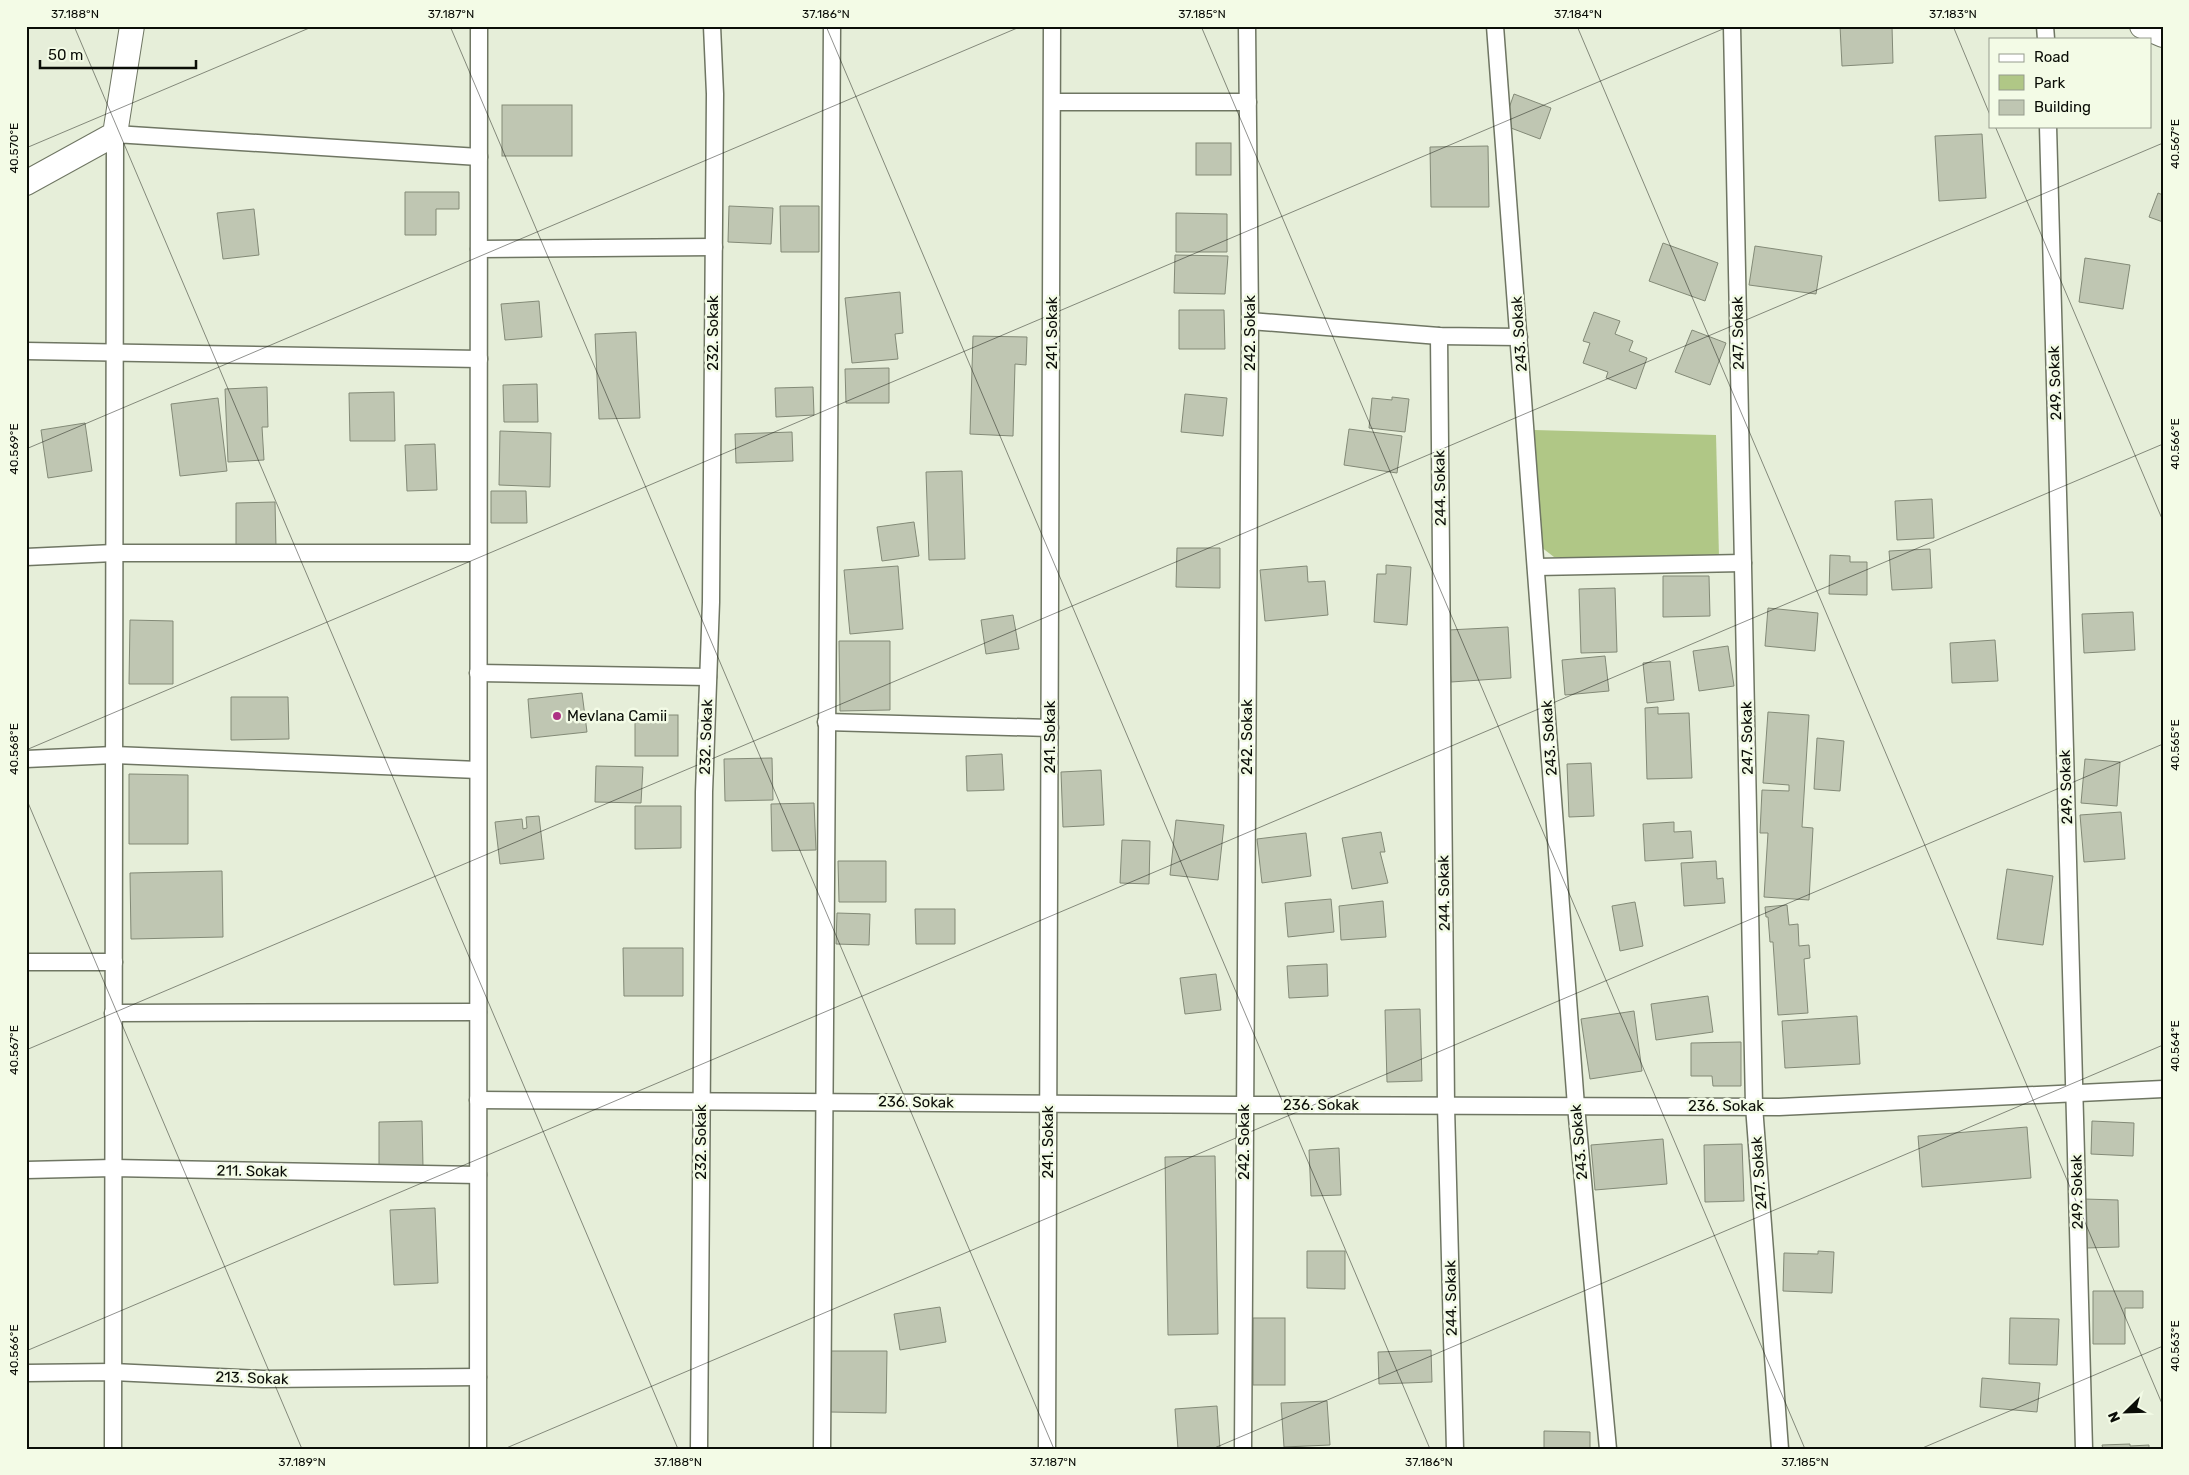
<svg xmlns="http://www.w3.org/2000/svg" width="2189" height="1475" font-family="Rubik,sans-serif">
	<style>
		.green { fill: #b0c786 }
		.building { fill: #bfc6b2; stroke: #838a77 }
		.lines { fill: none; stroke-linecap: round; stroke-linejoin: round }
		.street-casing { stroke: #6f7663; stroke-width: 19 }
		.secondary-casing { stroke: #6f7663; stroke-width: 26 }
		.street { stroke: #fff; stroke-width: 16 }
		.secondary { stroke: #fff; stroke-width: 24 }
		.ticks { fill: none; stroke: #0a0d07; stroke-width: 1; stroke-opacity: 0.45 }
		.poi-dot { fill: #ad3284; stroke: #f3fbe6; stroke-width: 2 }
		.labels { text-anchor: middle; stroke-width: 5; stroke-linejoin: round; paint-order: stroke }
		.street-label { font-size: 15px; fill: #0a0d07; stroke: #f3fbe6 }
		.poi-label { font-size: 15px; fill: #0a0d07; stroke: #f3fbe6; text-anchor: start }
		.neatline { fill: none; stroke: #0a0d07; stroke-width: 2 }
		.ticks-label { font-size: 12px; text-anchor: middle; fill: #0a0d07 }
	</style>
	<rect width="100%" height="100%" fill="#e6eed9"/>
	<polygon class="green" points="1534,430 1716,435 1719,557 1554,557 1541,547"/>
	<g class="building">
		<polygon points="1840,26 1892,26 1893,63 1842,66"/>
		<polygon points="1514,94 1551,108 1540,139 1503,125"/>
		<rect x="502" y="105" width="70" height="51"/>
		<polygon points="1982,134 1986,198 1939,201 1935,136"/>
		<rect x="1196" y="143" width="35" height="32"/>
		<polygon points="1488,146 1489,207 1431,207 1430,147"/>
		<polygon points="405,192 459,192 459,209 436,209 436,235 405,235"/>
		<polygon points="2158,193 2163,195 2163,222 2149,217"/>
		<polygon points="729,206 773,208 771,244 728,242"/>
		<polygon points="780,206 819,206 819,252 781,252"/>
		<polygon points="254,209 259,255 223,259 217,213"/>
		<polygon points="1176,213 1227,214 1227,252 1176,252"/>
		<polygon points="1663,243 1718,263 1705,301 1649,281"/>
		<polygon points="1755,246 1822,256 1816,294 1749,285"/>
		<polygon points="1175,255 1228,256 1225,294 1174,293"/>
		<polygon points="2085,258 2130,265 2123,309 2079,302"/>
		<polygon points="900,292 903,333 895,334 898,359 852,363 845,298"/>
		<polygon points="539,301 542,337 505,340 501,304"/>
		<polygon points="1179,310 1224,310 1225,349 1179,349"/>
		<polygon points="1594,312 1620,321 1615,334 1633,341 1629,351 1647,358 1636,389 1606,378 1608,372 1583,363 1590,343 1583,341"/>
		<polygon points="1692,330 1726,343 1710,385 1675,372"/>
		<polygon points="636,332 640,418 599,419 595,334"/>
		<polygon points="973,336 1027,337 1026,365 1015,364 1013,436 970,434"/>
		<polygon points="889,368 889,403 846,403 845,369"/>
		<polygon points="537,384 538,422 504,422 503,385"/>
		<polygon points="267,387 268,427 262,427 264,460 228,462 225,389"/>
		<polygon points="813,387 814,415 776,417 775,388"/>
		<polygon points="394,392 395,441 350,441 349,393"/>
		<polygon points="1185,394 1227,398 1223,436 1181,432"/>
		<polygon points="1392,397 1409,399 1405,432 1369,428 1372,398 1392,400"/>
		<polygon points="218,398 227,471 180,476 171,404"/>
		<polygon points="85,423 92,471 48,478 41,430"/>
		<polygon points="1349,429 1402,436 1397,473 1344,465"/>
		<polygon points="500,431 551,433 550,487 499,485"/>
		<polygon points="792,432 793,461 736,463 735,434"/>
		<polygon points="435,444 437,490 407,491 405,445"/>
		<polygon points="962,471 965,559 929,560 926,472"/>
		<polygon points="491,491 526,491 527,523 491,523"/>
		<polygon points="1932,499 1934,538 1897,540 1895,501"/>
		<polygon points="275,502 276,547 236,547 236,503"/>
		<polygon points="914,522 919,556 882,561 877,527"/>
		<polygon points="1177,548 1220,548 1220,588 1176,587"/>
		<polygon points="1930,549 1932,588 1892,590 1889,551"/>
		<polygon points="1830,555 1850,556 1850,562 1867,562 1867,595 1829,594"/>
		<polygon points="1386,565 1411,567 1407,625 1374,622 1377,574 1386,574"/>
		<polygon points="898,566 903,629 850,634 844,570"/>
		<polygon points="1307,566 1308,582 1325,581 1328,615 1265,621 1260,570"/>
		<polygon points="1663,576 1709,576 1710,616 1663,617"/>
		<polygon points="1615,588 1617,652 1581,653 1579,589"/>
		<polygon points="1768,608 1818,613 1815,651 1765,646"/>
		<polygon points="2133,612 2135,650 2084,653 2082,614"/>
		<polygon points="1013,615 1019,649 986,654 981,620"/>
		<polygon points="130,620 173,621 173,684 129,684"/>
		<polygon points="1508,627 1511,678 1451,682 1448,630"/>
		<polygon points="1995,640 1998,681 1952,683 1950,643"/>
		<polygon points="839,641 890,641 890,710 840,711"/>
		<polygon points="1728,646 1734,686 1699,691 1693,651"/>
		<polygon points="1605,656 1609,691 1565,695 1562,660"/>
		<polygon points="1670,661 1674,700 1647,703 1643,663"/>
		<polygon points="582,693 587,732 531,738 528,699"/>
		<polygon points="231,697 288,697 289,739 231,740"/>
		<polygon points="1658,707 1658,714 1689,713 1692,778 1647,779 1645,708"/>
		<polygon points="1768,712 1809,715 1802,827 1813,828 1809,900 1764,897 1768,833 1760,833 1762,790 1789,791 1789,785 1763,783"/>
		<rect x="635" y="715" width="43" height="41"/>
		<polygon points="1817,738 1844,741 1840,791 1814,789"/>
		<polygon points="1002,754 1004,790 967,791 966,756"/>
		<polygon points="772,758 773,800 725,801 724,759"/>
		<polygon points="2085,759 2120,762 2117,806 2081,803"/>
		<polygon points="1591,763 1594,816 1569,817 1567,764"/>
		<polygon points="596,766 643,767 641,803 595,802"/>
		<polygon points="1101,770 1104,825 1063,827 1061,772"/>
		<polygon points="129,774 188,775 188,844 129,844"/>
		<polygon points="26,780 28,780 27,841 26,841"/>
		<polygon points="814,803 816,850 772,851 771,804"/>
		<polygon points="635,806 681,806 681,848 635,849"/>
		<polygon points="2121,812 2125,859 2084,862 2080,815"/>
		<polygon points="539,816 544,859 500,864 495,822 522,819 523,829 527,828 526,817"/>
		<polygon points="1176,820 1224,825 1218,880 1170,875"/>
		<polygon points="1674,822 1674,832 1691,831 1693,858 1645,861 1643,824"/>
		<polygon points="1381,832 1385,852 1380,852 1388,883 1352,889 1342,838"/>
		<polygon points="1306,833 1311,876 1262,883 1257,839"/>
		<polygon points="1122,840 1150,841 1149,884 1120,883"/>
		<polygon points="838,861 886,861 886,902 839,902"/>
		<polygon points="1716,861 1717,879 1723,878 1725,903 1684,906 1681,863"/>
		<polygon points="2007,869 2053,876 2043,945 1997,939"/>
		<polygon points="222,871 223,937 131,939 130,873"/>
		<polygon points="1331,899 1334,932 1288,937 1285,903"/>
		<polygon points="1383,901 1386,937 1341,940 1339,906"/>
		<polygon points="1635,902 1643,946 1620,951 1612,906"/>
		<polygon points="1787,905 1789,925 1798,924 1799,946 1809,945 1810,958 1804,959 1808,1013 1778,1015 1773,942 1770,942 1768,917 1766,917 1765,907"/>
		<polygon points="915,909 955,909 955,944 916,944"/>
		<polygon points="837,913 870,914 869,945 836,944"/>
		<polygon points="623,948 683,948 683,996 624,996"/>
		<polygon points="1327,964 1328,996 1289,998 1287,966"/>
		<polygon points="1216,974 1221,1010 1185,1014 1180,978"/>
		<polygon points="1708,996 1713,1032 1656,1040 1651,1004"/>
		<polygon points="1420,1009 1422,1081 1387,1082 1385,1010"/>
		<polygon points="1634,1011 1642,1071 1590,1079 1581,1019"/>
		<polygon points="1857,1016 1860,1064 1785,1068 1782,1021"/>
		<polygon points="1741,1042 1741,1086 1713,1086 1712,1076 1691,1076 1691,1043"/>
		<polygon points="422,1121 423,1167 379,1168 379,1122"/>
		<polygon points="2092,1121 2134,1123 2133,1156 2091,1154"/>
		<polygon points="2027,1127 2031,1178 1922,1187 1918,1136"/>
		<polygon points="1663,1139 1667,1184 1595,1190 1591,1145"/>
		<polygon points="1742,1144 1744,1201 1705,1202 1704,1145"/>
		<polygon points="1339,1148 1341,1195 1311,1196 1309,1150"/>
		<polygon points="1215,1156 1218,1334 1168,1335 1165,1157"/>
		<polygon points="2084,1199 2118,1200 2119,1247 2086,1248"/>
		<polygon points="435,1208 438,1283 394,1285 390,1210"/>
		<polygon points="1307,1251 1345,1251 1345,1289 1307,1288"/>
		<polygon points="1818,1251 1834,1252 1832,1293 1783,1291 1784,1253 1818,1254"/>
		<polygon points="2093,1291 2143,1291 2143,1308 2125,1308 2125,1344 2093,1344"/>
		<polygon points="940,1307 946,1342 900,1350 894,1314"/>
		<rect x="1253" y="1318" width="32" height="67"/>
		<polygon points="2010,1318 2059,1319 2057,1365 2009,1364"/>
		<polygon points="1431,1350 1432,1382 1379,1384 1378,1352"/>
		<polygon points="830,1351 887,1351 886,1413 830,1412"/>
		<polygon points="1982,1378 2040,1383 2037,1412 1980,1407"/>
		<polygon points="1327,1401 1330,1445 1284,1447 1281,1403"/>
		<polygon points="1217,1406 1220,1449 1178,1449 1175,1409"/>
		<polygon points="1544,1431 1590,1432 1590,1449 1544,1449"/>
		<polygon points="2130,1444 2130,1446 2149,1445 2149,1449 2103,1449 2102,1445"/>
	</g>
	<g class="lines">
		<defs>
			<g id="street">
				<polyline points="1495,26 1576,1106 1608,1449"/>
				<polyline points="1732,26 1754,1106 1780,1449"/>
				<polyline points="2045,26 2046,39"/>
				<polyline points="1053,102 1248,102"/>
				<polyline points="2048,126 2084,1449"/>
				<polyline points="479,249 714,247"/>
				<polyline points="1250,321 1439,336 1519,337"/>
				<polyline points="1439,336 1446,1106 1455,1449"/>
				<polyline points="26,351 479,359"/>
				<polyline points="26,557 114,553 478,553"/>
				<polyline points="1536,567 1743,563"/>
				<polyline points="478,673 708,677"/>
				<polyline points="826,722 1050,728"/>
				<polyline points="26,759 114,755 478,770"/>
				<polyline points="26,962 114,962"/>
				<polyline points="113,1013 478,1012"/>
				<polyline points="478,1100 1244,1105 1779,1107 2163,1089"/>
				<polyline points="26,1170 113,1168 478,1175"/>
				<polyline points="26,1373 113,1372 263,1379 478,1377"/>
				<polyline points="113,1449 115,134 479,157"/>
				<polyline points="478,1449 479,26"/>
				<polyline points="699,1449 704,792 711,602 715,94 712,26"/>
				<polyline points="822,1449 832,26"/>
				<polyline points="1047,1449 1052,26"/>
				<polyline points="1243,1449 1250,321 1247,26"/>
			</g>
			<g id="secondary">
				<polyline points="2142,26 2163,35"/>
				<polyline points="26,183 115,134 132,26"/>
			</g>
		</defs>
		<use href="#street" class="street-casing"/>
		<use href="#secondary" class="secondary-casing"/>
		<use href="#street" class="street"/>
		<use href="#secondary" class="secondary"/>
	</g>
	<path class="ticks" d="M74 26 678 1449M450 26 1054 1449M826 26 1430 1449M1201 26 1805 1449M1577 26 2163 1406M1953 26 1990 115M1995 126 2163 521M26 148 314 26M26 449 1022 26M26 750 1730 26M26 798 302 1449M26 1050 2163 143M26 1351 2163 444M504 1449 2163 744M1212 1449 2163 1045M1920 1449 2163 1346"/>
	<circle class="poi-dot" cx="557" cy="716" r="5"/>
	<g class="labels">
		<g class="street-label">
			<text transform="translate(713 333) rotate(-90)" y="5">232. Sokak</text>
			<text transform="translate(1052 333) rotate(-90)" y="5">241. Sokak</text>
			<text transform="translate(1250 333) rotate(-90)" y="5">242. Sokak</text>
			<text transform="translate(1738 333) rotate(-91)" y="5">247. Sokak</text>
			<text transform="translate(1519 334) rotate(-94)" y="5">243. Sokak</text>
			<text transform="translate(2055 383) rotate(-92)" y="5">249. Sokak</text>
			<text transform="translate(1440 488) rotate(-91)" y="5">244. Sokak</text>
			<text transform="translate(706 737) rotate(-88)" y="5">232. Sokak</text>
			<text transform="translate(1050 737) rotate(-90)" y="5">241. Sokak</text>
			<text transform="translate(1247 737) rotate(-90)" y="5">242. Sokak</text>
			<text transform="translate(1549 738) rotate(-94)" y="5">243. Sokak</text>
			<text transform="translate(1747 738) rotate(-91)" y="5">247. Sokak</text>
			<text transform="translate(2066 787) rotate(-92)" y="5">249. Sokak</text>
			<text transform="translate(1444 893) rotate(-91)" y="5">244. Sokak</text>
			<text transform="translate(916 1102) rotate(1)" y="5">236. Sokak</text>
			<text x="1321" y="1110">236. Sokak</text>
			<text x="1726" y="1111">236. Sokak</text>
			<text transform="translate(701 1142) rotate(-90)" y="5">232. Sokak</text>
			<text transform="translate(1048 1142) rotate(-90)" y="5">241. Sokak</text>
			<text transform="translate(1244 1142) rotate(-90)" y="5">242. Sokak</text>
			<text transform="translate(1579 1142) rotate(-95)" y="5">243. Sokak</text>
			<text transform="translate(252 1171) rotate(1)" y="5">211. Sokak</text>
			<text transform="translate(1759 1173) rotate(-94)" y="5">247. Sokak</text>
			<text transform="translate(2077 1192) rotate(-91)" y="5">249. Sokak</text>
			<text transform="translate(1451 1298) rotate(-91)" y="5">244. Sokak</text>
			<text transform="translate(252 1378) rotate(2)" y="5">213. Sokak</text>
		</g>
		<g class="poi-label">
			<text x="567" y="721">Mevlana Camii</text>
		</g>
	</g>
	<rect width="2189" height="1475" fill="none" stroke="#f3fbe6" stroke-width="55"/>
	<rect x="1989" y="38" width="162" height="90" fill="#f3fbe6" stroke="#969c8d"/>
	<rect x="1999" y="54" width="25" height="8" fill="#ffffff" stroke="#969c8d"/>
	<text x="2034" y="62" font-size="15" fill="#0a0d07">Road</text>
	<rect x="1999" y="75" width="25" height="15" fill="#b0c786" stroke="#969c8d"/>
	<text x="2034" y="88" font-size="15" fill="#0a0d07">Park</text>
	<rect x="1999" y="100" width="25" height="15" fill="#bfc6b2" stroke="#969c8d"/>
	<text x="2034" y="112" font-size="15" fill="#0a0d07">Building</text>
	<g transform="translate(2126 1412) rotate(247)" stroke="#f3fbe6" stroke-width="4" paint-order="stroke">
	<path d="M0-4L9 19L0 12L-9 19Z" fill="#0a0d07"/>
	<text y="-8" font-size="14" font-weight="bold" text-anchor="middle" fill="#0a0d07">N</text>
	</g>
	<path d="M40 60v8h156v-8" fill="none" stroke="#0a0d07" stroke-width="2.5"/>
	<text x="48" y="60" font-size="15" fill="#0a0d07" stroke="#f3fbe6" stroke-width="4" paint-order="stroke">50 m</text>
	<rect x="28" y="28" width="2134" height="1420" class="neatline"/>
	<g class="ticks-label">
		<text x="75" y="18">37.188°N</text>
		<text x="451" y="18">37.187°N</text>
		<text x="826" y="18">37.186°N</text>
		<text x="1202" y="18">37.185°N</text>
		<text x="1578" y="18">37.184°N</text>
		<text x="1953" y="18">37.183°N</text>
		<text transform="translate(2175 144) rotate(-90)" y="4">40.567°E</text>
		<text transform="translate(14 148) rotate(-90)" y="4">40.570°E</text>
		<text transform="translate(2175 444) rotate(-90)" y="4">40.566°E</text>
		<text transform="translate(14 449) rotate(-90)" y="4">40.569°E</text>
		<text transform="translate(2175 745) rotate(-90)" y="4">40.565°E</text>
		<text transform="translate(14 749) rotate(-90)" y="4">40.568°E</text>
		<text transform="translate(2175 1046) rotate(-90)" y="4">40.564°E</text>
		<text transform="translate(14 1050) rotate(-90)" y="4">40.567°E</text>
		<text transform="translate(2175 1346) rotate(-90)" y="4">40.563°E</text>
		<text transform="translate(14 1350) rotate(-90)" y="4">40.566°E</text>
		<text x="302" y="1466">37.189°N</text>
		<text x="678" y="1466">37.188°N</text>
		<text x="1053" y="1466">37.187°N</text>
		<text x="1429" y="1466">37.186°N</text>
		<text x="1805" y="1466">37.185°N</text>
	</g>
</svg>
